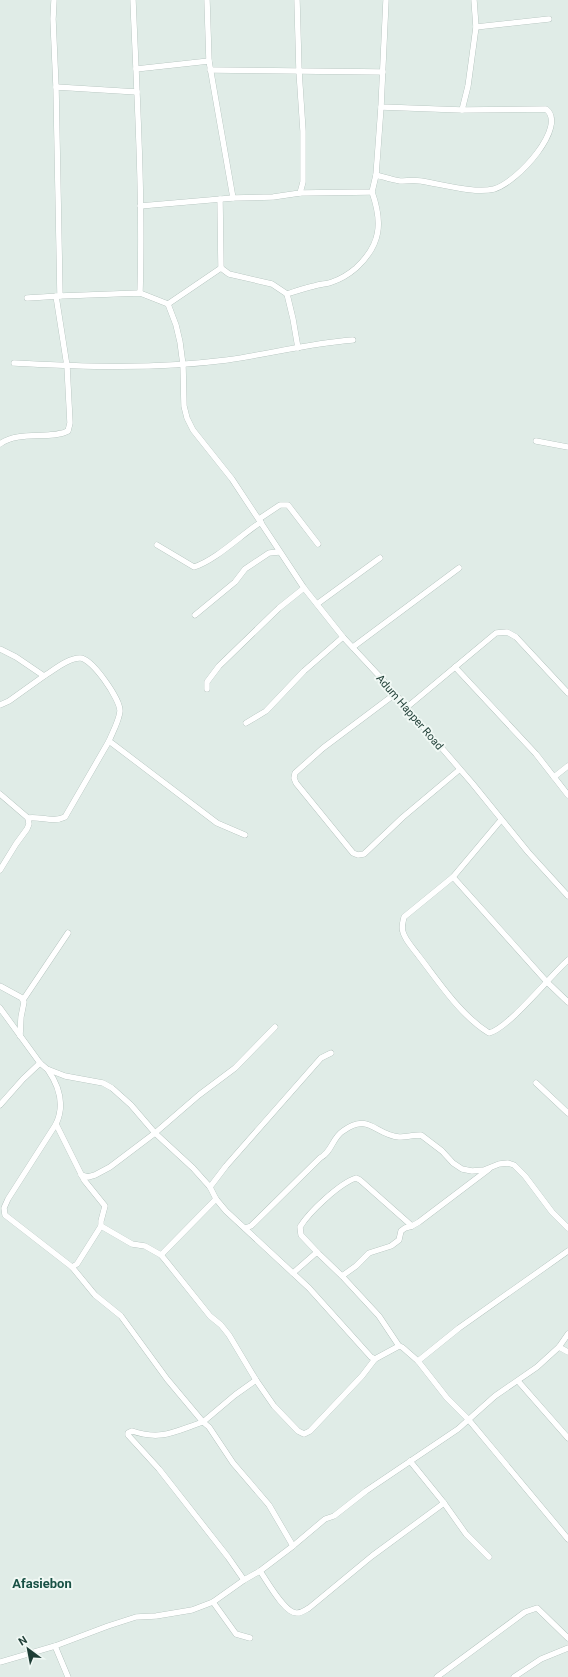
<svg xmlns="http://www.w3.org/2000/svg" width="568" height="1677" font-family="Roboto,sans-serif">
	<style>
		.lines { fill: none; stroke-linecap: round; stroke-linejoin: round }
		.minor-casing { stroke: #a2b4ae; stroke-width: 6 }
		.minor { stroke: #fff; stroke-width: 5.5 }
		.labels { text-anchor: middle; stroke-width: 4; stroke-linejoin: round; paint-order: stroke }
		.street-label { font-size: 11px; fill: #1f3e36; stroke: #f0f8f4 }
		.quarter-label { font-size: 13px; font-weight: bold; fill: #195145; stroke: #f0f8f4 }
	</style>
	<rect width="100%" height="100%" fill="#e0ece7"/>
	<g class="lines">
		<defs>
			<g id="minor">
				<polyline points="54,0 53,19 56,87 60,296 140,293 168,304 176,325 180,342 183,365 184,406 187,418 193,430 232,479 304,588 343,637 383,680 472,783 528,852 568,896"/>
				<path d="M133 0C137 98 143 196 140 293"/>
				<polyline points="207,0 209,61 233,198"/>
				<polyline points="476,27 549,19"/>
				<polyline points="136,69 209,61"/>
				<polyline points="210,70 383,72"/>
				<polyline points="56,87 137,92"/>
				<polyline points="462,110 468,86 476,27 474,0"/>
				<path d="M376 175C384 177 392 180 400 181 407 181 414 180 421 181 441 184 475 194 494 189 518 182 568 126 546 109L462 110 381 107 386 0"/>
				<polyline points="300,193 372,192 376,175 381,107"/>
				<polyline points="140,206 233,198 273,197 300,193 303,182 303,131 299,71 297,0"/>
				<polyline points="221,268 229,274 272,284 287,294"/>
				<polyline points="27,298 60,296"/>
				<polyline points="168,304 221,268 220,199"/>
				<path d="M298 348 293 319 287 294C296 291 305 288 314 286 320 284 327 284 332 282 341 279 349 274 356 268 381 245 383 223 372 192"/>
				<path d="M14 363C85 367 156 369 227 360 269 354 311 343 353 340"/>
				<polyline points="536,441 568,447"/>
				<path d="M0 444C18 430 51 440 68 431L70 423 67 366 56 296"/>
				<polyline points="259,519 280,505 288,505 318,544"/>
				<path d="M157 545 194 567C216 560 241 535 261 522"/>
				<polyline points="317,604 380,558"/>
				<polyline points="195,615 235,582 245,569 269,553 279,552"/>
				<polyline points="353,647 459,568"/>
				<path d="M0 649 16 657 44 676C54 670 68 658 80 658 92 658 120 699 120 711 119 721 113 731 109 741L217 823 245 835"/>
				<polyline points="455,667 536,754 568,795"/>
				<polyline points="207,689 207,682 219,666 279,608 304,588"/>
				<polyline points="395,694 323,748 295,773 294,778 296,783 353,853 358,855 364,854 403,817 459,770"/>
				<polyline points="0,705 9,701 44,676"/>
				<polyline points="406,708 496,633 507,632 516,637 568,693"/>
				<polyline points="246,723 266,711 304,671 343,637"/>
				<polyline points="554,777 568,766"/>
				<polyline points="0,794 28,818 29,824 27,829 16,844 0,870"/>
				<path d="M28 818C40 816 53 823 65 817L109 741"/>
				<path d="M501 820 453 877 404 917C403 922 401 927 403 932 405 940 413 948 418 955 439 982 460 1015 489 1033 508 1029 551 975 568 960"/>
				<polyline points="453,877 547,982 568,1002"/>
				<polyline points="0,986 22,998 24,1002 21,1017 20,1036"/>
				<polyline points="23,1000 68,933"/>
				<polyline points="0,1008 40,1063 47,1069 65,1076 103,1083 112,1088 131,1105 155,1133 193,1168 210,1187 216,1199 226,1211 309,1288 371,1357 375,1359 399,1346 402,1347 418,1361 447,1398 468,1419 568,1539"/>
				<path d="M48 1070C59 1086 65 1105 56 1124L84 1180 105 1206 101 1221V1226L132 1244 145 1246 161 1255 166 1261 210 1316 221 1325 229 1335 256 1380 274 1406 298 1431 304 1434 310 1431 362 1376 375 1359"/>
				<polyline points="536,1083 568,1113"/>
				<polyline points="0,1105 23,1079 40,1063"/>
				<polyline points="56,1124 8,1199 4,1208 5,1215 72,1267 77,1264 101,1226"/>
				<polyline points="81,1175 88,1177 95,1175 110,1167 155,1133 199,1095 235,1068 275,1027"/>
				<polyline points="210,1187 226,1166 321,1058 331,1053"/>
				<path d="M245 1228 251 1226 320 1158C332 1152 332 1138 343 1131 369 1112 375 1135 399 1137 406 1137 414 1135 421 1135L442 1151 453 1163 462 1169 472 1171 484 1170 499 1164 508 1163 514 1165 525 1176 552 1212 568 1228"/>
				<path d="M317 1252 301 1235 300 1227C309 1212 340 1183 356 1178L360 1180 412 1226"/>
				<polyline points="161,1255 216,1199"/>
				<path d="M72 1267 95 1295 121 1316 167 1379 203 1422C175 1431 162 1441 132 1431L128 1433V1435L159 1469 228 1557 244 1580"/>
				<polyline points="293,1273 317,1252 319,1254 342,1276 379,1316 399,1346"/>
				<polyline points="342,1276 356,1266 369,1253 391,1246 399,1240 401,1231 405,1228 412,1226 419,1222 489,1169"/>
				<polyline points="559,1347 568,1352"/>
				<polyline points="418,1361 459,1328 568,1251"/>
				<polyline points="256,1380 235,1395 203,1422 209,1427 233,1463 269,1505 293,1546"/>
				<polyline points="518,1381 568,1438"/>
				<polyline points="444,1503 466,1534 489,1557"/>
				<path d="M260 1571C267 1581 285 1614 297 1613 302 1613 305 1610 309 1608L372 1556 444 1503 410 1461"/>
				<polyline points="213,1602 236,1634 250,1638"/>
				<polyline points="55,1646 68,1677"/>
				<polyline points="0,1662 55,1646 108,1626 136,1617 156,1616 192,1610 213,1602 244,1580 260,1571 293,1546 325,1519 334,1516 366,1491 458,1429 495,1396 537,1367 559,1347 568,1334"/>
				<polyline points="437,1677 525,1612 537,1608 568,1638"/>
				<polyline points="514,1677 541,1659 568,1648"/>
			</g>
		</defs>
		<use href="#minor" class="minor-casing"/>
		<use href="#minor" class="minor"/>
	</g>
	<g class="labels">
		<g class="street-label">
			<text transform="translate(410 712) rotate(49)" y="4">Adum Happer Road</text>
		</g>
		<g class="quarter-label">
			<text x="42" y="1588">Afasiebon</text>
		</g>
	</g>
	<g transform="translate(28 1649) rotate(328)" stroke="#f0f8f4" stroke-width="3" paint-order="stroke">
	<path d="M0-3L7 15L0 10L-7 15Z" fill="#1f3e36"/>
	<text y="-6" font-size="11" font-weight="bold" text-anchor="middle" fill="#1f3e36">N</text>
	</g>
</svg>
